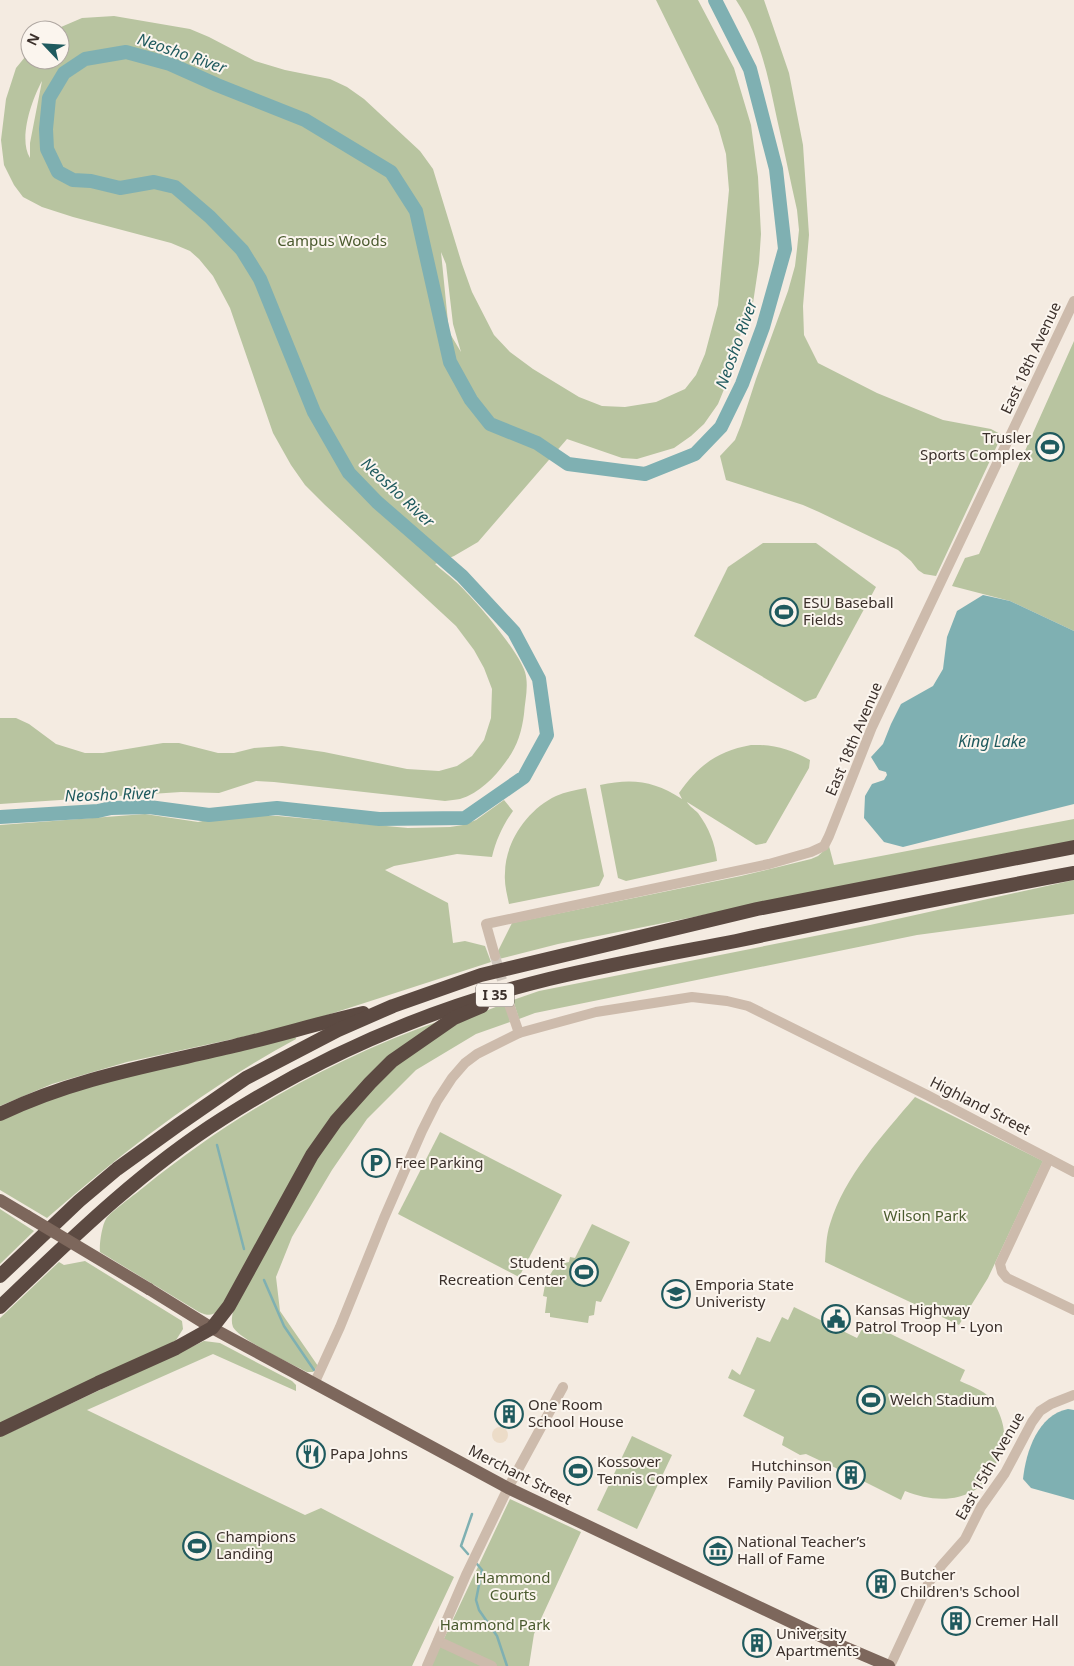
<svg xmlns="http://www.w3.org/2000/svg" width="1074" height="1666" font-family="'Noto Sans',sans-serif">
	<style>
		.green { fill: #b8c4a0; fill-rule: evenodd }
		.plaza { fill: #ecdcc8 }
		.water { fill: #7fb0b2 }
		.lines { fill: none; stroke-linecap: round; stroke-linejoin: round }
		.stream { stroke: #7fb0b2; stroke-width: 2.5 }
		.river { stroke: #7fb0b2; stroke-width: 14 }
		.minor-tunnel { stroke: #cfc6bd; stroke-width: 10; stroke-dasharray: 10 5; stroke-linecap: butt }
		.minor { stroke: #cdbbac; stroke-width: 10 }
		.major { stroke: #7d675c; stroke-width: 12 }
		.highway { stroke: #5c4a42; stroke-width: 14 }
		.major-bridge { stroke: #7d675c; stroke-width: 12 }
		.labels { text-anchor: middle; stroke-width: 4; stroke-linejoin: round; paint-order: stroke }
		.shield { fill: #fbf5ee; stroke: #756b66; stroke-width: 1 }
		.shield-label { font-size: 14px; font-weight: bold; fill: #3b302b }
		.park-label { font-size: 15px; fill: #4a5a2e; stroke: #fbf5ee }
		.street-label { font-size: 15px; fill: #3b302b; stroke: #fbf5ee }
		.poi-label { font-size: 15px; fill: #3b302b; stroke: #fbf5ee; text-anchor: start }
		.water-label { font-size: 16px; font-style: italic; fill: #1f5a5e; stroke: #fbf5ee }
	</style>
	<rect width="100%" height="100%" fill="#f4ebe1"/>
	<g class="green">
		<path d="M656 0H698L734 68 751 125 758 177 761 234 759 263 753 303 741 332 734 365 718 404 704 424 691 436 674 448 637 459 622 458 567 439 478 542 454 556 435 564C441 570 449 575 455 581 473 597 518 650 525 672 529 686 525 700 524 714 522 731 517 747 507 760 496 776 480 793 460 799 456 800 450 800 445 801L274 782 256 781 219 793 181 792 0 804V718H16L29 724 56 744 85 753H103L163 743H179L218 753H234L254 748 282 746 324 752 407 769 439 771 457 766 472 756 484 740 491 718 492 689 484 668 474 650 456 626 325 505 305 485 291 465 273 433 230 308 213 276 199 259 190 251 171 243 73 217 42 207 23 197 14 185 4 165 1 140 6 99 16 68 30 51V60H60V30H54L82 18 114 16 190 29 209 37 255 61 285 70 330 79 347 87 364 99 420 151 433 169 462 264 472 292 494 335 510 352 533 369 579 397 602 406 625 407 656 402 685 389 696 375 705 354 718 305 729 190 726 154 718 126ZM42 81 30 143V158C18 139 32 99 42 81ZM441 252 446 264 453 324 461 352 449 332Z"/>
		<path d="M736 0H764L789 73 803 145 809 235 803 306 804 335 818 363 877 393 943 420 991 429 1002 435 936 576 924 574 918 570 911 561 898 550 819 512 803 505 726 480 720 456 735 440 741 425 756 379 788 291 795 266 797 249 799 230 797 210C790 179 784 149 777 119 768 76 761 38 736 0Z"/>
		<polygon points="1074,341 1074,631 1010,601 952,586 965,558 979,554"/>
		<polygon points="763,543 816,543 876,587 816,698 805,702 694,636 728,567"/>
		<path d="M751 745C773 744 790 749 810 760L809 768 766 843 756 845 687 802C689 806 694 809 698 813 709 828 715 843 717 861L626 881 618 878 600 785C633 778 654 781 682 799L679 793C698 766 717 751 751 745Z"/>
		<path d="M586 788 604 876 599 886 509 904C507 894 504 884 505 873 505 842 528 809 556 796 565 792 576 790 586 788Z"/>
		<path d="M504 800 513 811C503 825 496 840 492 857L457 854 394 866 385 870 448 903 453 943 465 941 485 946 491 962 318 1018 275 1030 127 1062 52 1084 0 1106V825L145 814 198 822 212 819 254 816H278L408 828 450 827 463 825 476 820Z"/>
		<polygon points="1074,819 1074,841 558,944 499,959 497,953 512,923 741,876 811,859 818,856 829,846 834,865"/>
		<polygon points="1074,880 1074,914 917,935 535,1013 519,1019 513,1000 539,991 870,925"/>
		<path d="M506 1003 510 1022 476 1034 416 1070 367 1119 332 1170 292 1237 276 1277 280 1311 318 1366 313 1372H307C293 1365 239 1339 233 1327 231 1322 232 1317 233 1311L319 1154 352 1109 400 1062 449 1028 475 1015Z"/>
		<path d="M442 1020 364 1082 226 1302C216 1312 214 1319 199 1312L100 1252C99 1245 102 1225 106 1219 109 1213 137 1193 144 1187 232 1115 334 1058 442 1020Z"/>
		<path d="M295 1035 296 1039C205 1088 124 1151 47 1218L0 1190V1117L54 1095Z"/>
		<path d="M915 1097 1043 1161 988 1278 959 1325 825 1262C826 1249 826 1236 830 1224 845 1175 883 1135 915 1097Z"/>
		<polygon points="440,1132 562,1195 519,1277 398,1214"/>
		<polygon points="0,1209 34,1231 0,1264"/>
		<polygon points="592,1224 630,1242 601,1302 596,1301 594,1315 589,1316 588,1323 550,1317 550,1313 545,1313 547,1297 543,1296 547,1274 550,1275 556,1265 569,1262 570,1257 575,1258"/>
		<polygon points="85,1261 182,1321 183,1329 173,1345 0,1427 0,1318 59,1262 64,1265"/>
		<path d="M794 1307 857 1338 866 1322 965 1370 960 1381C968 1385 980 1389 987 1395 996 1402 1004 1422 1004 1433 1005 1450 991 1481 975 1490 953 1503 928 1500 905 1491L901 1500 863 1481 861 1485 837 1473 838 1469 806 1454 800 1455 782 1445 784 1437 743 1416 755 1390 728 1378 732 1369 740 1375 757 1337 770 1342 782 1317 788 1320Z"/>
		<polygon points="204,1341 220,1343 292,1381 296,1385 296,1391 213,1354 87,1410 305,1515 321,1508 454,1577 412,1666 0,1666 0,1437"/>
		<polygon points="632,1436 672,1455 637,1529 597,1510"/>
		<polygon points="510,1499 581,1532 534,1634 529,1666 431,1666"/>
	</g>
	<circle class="plaza" cx="500" cy="1435" r="8"/>
	<g class="water">
		<polygon points="983,595 1010,601 1074,631 1074,804 903,847 884,842 864,818 865,796 872,784 884,780 887,775 886,772 879,770 871,757 883,744 891,724 901,704 933,686 943,669 947,637 957,611"/>
		<path d="M1068 1409 1074 1410V1500L1031 1488 1023 1479C1026 1451 1038 1415 1068 1409Z"/>
	</g>
	<g class="lines">
		<g class="stream">
			<polyline points="217,1145 244,1249"/>
			<polyline points="264,1280 284,1326 314,1370"/>
			<polyline points="468,1554 461,1546 472,1514"/>
			<polyline points="477,1564 482,1570 476,1600 479,1610 497,1636 507,1666"/>
		</g>
		<polyline class="river" points="0,817 98,811 111,808 149,807 209,815 277,808 379,819 465,818 524,777 547,735 539,679 514,632 462,576 377,502 349,473 314,412 260,279 242,250 210,217 175,187 154,182 120,188 91,181 73,180 58,172 47,149 46,129 49,98 64,73 85,59 126,52 170,64 217,85 305,120 391,172 416,211 450,362 471,400 490,424 537,443 568,464 645,474 695,454 721,427 742,384 763,327 785,249 776,169 750,69 715,0"/>
		<polyline class="minor-tunnel" points="495,956 509,1004"/>
		<g class="minor">
			<polyline points="495,956 486,924 769,864 811,852 824,846 829,836 872,727 1074,301"/>
			<polyline points="509,1004 519,1033"/>
			<polyline points="1049,1159 1000,1264 1002,1272 1007,1278 1074,1310"/>
			<polyline points="314,1384 340,1327 384,1218 422,1131 437,1101 452,1078 465,1063 477,1054 519,1033 596,1012 692,997 727,1001 748,1006 927,1095 1074,1172"/>
			<polyline points="438,1641 492,1666"/>
			<polyline points="427,1666 466,1575 508,1488 563,1387"/>
			<polyline points="890,1666 929,1582 942,1565 965,1539 981,1507 1005,1473 1032,1422 1040,1411 1051,1404 1074,1395"/>
		</g>
		<g class="major">
			<polyline points="0,1200 27,1216"/>
			<polyline points="149,1289 212,1328 508,1488 835,1643 889,1666"/>
		</g>
		<g class="highway">
			<path d="M0 1114C74 1078 154 1065 234 1046 277 1036 319 1023 363 1013"/>
			<polyline points="0,1276 79,1201 117,1169 178,1125 246,1078 338,1030 393,1006 481,975 757,909 1074,847"/>
			<path d="M0 1307C70 1240 140 1171 222 1119 322 1055 434 1007 549 979 611 964 674 953 736 941 848 917 961 894 1074 873"/>
			<polyline points="0,1430 98,1383 176,1348 212,1328 229,1306 312,1155 336,1121 370,1083 392,1061 454,1018 482,1006"/>
		</g>
		<polyline class="major-bridge" points="27,1216 149,1289"/>
	</g>
	<defs>
		<symbol id="stadium-ring" viewBox="-11 -11 22 22"><circle r="9.5" fill="#fbf5ee" stroke="#1f5a5e" stroke-width="1.5"/><path d="M0-5a6.5 5 0 1 0 0 10a6.5 5 0 1 0 0-10ZM-3.5-1.8h7v3.6h-7Z" fill="#1f5a5e"/></symbol>
		<symbol id="parking-ring" viewBox="-11 -11 22 22"><circle r="9.5" fill="#fbf5ee" stroke="#1f5a5e" stroke-width="1.5"/><path d="M-3.5-5.5H1a3.5 3.5 0 0 1 0 7H-1V5.5H-3.5ZM-1-3.4V-.6H.8a1.4 1.4 0 0 0 0-2.8Z" fill="#1f5a5e"/></symbol>
		<symbol id="university-ring" viewBox="-11 -11 22 22"><circle r="9.5" fill="#fbf5ee" stroke="#1f5a5e" stroke-width="1.5"/><path d="M0-5L7-2L0 1L-7-2ZM-4 1L0 2.5L4 1V4Q0 6-4 4Z" fill="#1f5a5e"/></symbol>
		<symbol id="civic-ring" viewBox="-11 -11 22 22"><circle r="9.5" fill="#fbf5ee" stroke="#1f5a5e" stroke-width="1.5"/><path d="M-.6-6.5H3V-4.5H.6V-3L4-1V1h2V6H-6V1h2V-1L-.6-3ZM-1.2 2.5V6h2.4V2.5Z" fill="#1f5a5e"/></symbol>
		<symbol id="building-ring" viewBox="-11 -11 22 22"><circle r="9.5" fill="#fbf5ee" stroke="#1f5a5e" stroke-width="1.5"/><path d="M-4-6H4V6H1V3H-1V6H-4ZM-2.5-4.3h1.7v1.8h-1.7ZM.8-4.3h1.7v1.8H.8ZM-2.5-1h1.7V.8h-1.7ZM.8-1h1.7V.8H.8Z" fill="#1f5a5e"/></symbol>
		<symbol id="restaurant-ring" viewBox="-11 -11 22 22"><circle r="9.5" fill="#fbf5ee" stroke="#1f5a5e" stroke-width="1.5"/><path d="M-5-6h1v4h1v-4h1v4h1v-4h1v5L-1.5 .5V6h-2V.5L-5-1ZM5-6V6H3V1.5H1.5Q1.5-4 5-6Z" fill="#1f5a5e"/></symbol>
		<symbol id="museum-ring" viewBox="-11 -11 22 22"><circle r="9.5" fill="#fbf5ee" stroke="#1f5a5e" stroke-width="1.5"/><path d="M0-6L6-3V-2H-6V-3ZM-5-1h2V3h-2ZM-1-1h2V3h-2ZM3-1h2V3H3ZM-6 4H6V6H-6Z" fill="#1f5a5e"/></symbol>
	</defs>
	<g fill-rule="evenodd">
		<use href="#stadium-ring" x="1034" y="431" width="32" height="32"/>
		<use href="#stadium-ring" x="768" y="596" width="32" height="32"/>
		<use href="#parking-ring" x="360" y="1147" width="32" height="32"/>
		<use href="#stadium-ring" x="568" y="1256" width="32" height="32"/>
		<use href="#university-ring" x="660" y="1278" width="32" height="32"/>
		<use href="#civic-ring" x="820" y="1303" width="32" height="32"/>
		<use href="#stadium-ring" x="855" y="1384" width="32" height="32"/>
		<use href="#building-ring" x="493" y="1398" width="32" height="32"/>
		<use href="#restaurant-ring" x="295" y="1438" width="32" height="32"/>
		<use href="#stadium-ring" x="562" y="1455" width="32" height="32"/>
		<use href="#building-ring" x="835" y="1459" width="32" height="32"/>
		<use href="#stadium-ring" x="181" y="1530" width="32" height="32"/>
		<use href="#museum-ring" x="702" y="1535" width="32" height="32"/>
		<use href="#building-ring" x="865" y="1568" width="32" height="32"/>
		<use href="#building-ring" x="940" y="1605" width="32" height="32"/>
		<use href="#building-ring" x="741" y="1627" width="32" height="32"/>
	</g>
	<g class="labels">
		<rect class="shield" x="476" y="983.5" width="38" height="23" rx="4"/>
		<g class="shield-label">
			<text x="495" y="1000">I 35</text>
		</g>
		<g class="park-label">
			<text x="332" y="246">Campus Woods</text>
			<text x="925" y="1221">Wilson Park</text>
			<text x="513" y="1583">Hammond<tspan x="513" dy="17">Courts</tspan></text>
			<text x="495" y="1630">Hammond Park</text>
		</g>
		<g class="street-label">
			<text transform="translate(1031 358) rotate(-65)" y="5">East 18th Avenue</text>
			<text transform="translate(854 739) rotate(-67)" y="5">East 18th Avenue</text>
			<text transform="translate(980 1106) rotate(27)" y="5">Highland Street</text>
			<text transform="translate(990 1466) rotate(-60)" y="5">East 15th Avenue</text>
			<text transform="translate(520 1475) rotate(27)" y="5">Merchant Street</text>
		</g>
		<g class="poi-label">
			<text x="1031" y="443" text-anchor="end">Trusler<tspan x="1031" dy="17">Sports Complex</tspan></text>
			<text x="803" y="608">ESU Baseball<tspan x="803" dy="17">Fields</tspan></text>
			<text x="395" y="1168">Free Parking</text>
			<text x="565" y="1268" text-anchor="end">Student<tspan x="565" dy="17">Recreation Center</tspan></text>
			<text x="695" y="1290">Emporia State<tspan x="695" dy="17">Univeristy</tspan></text>
			<text x="855" y="1315">Kansas Highway<tspan x="855" dy="17">Patrol Troop H - Lyon</tspan></text>
			<text x="890" y="1405">Welch Stadium</text>
			<text x="528" y="1410">One Room<tspan x="528" dy="17">School House</tspan></text>
			<text x="330" y="1459">Papa Johns</text>
			<text x="597" y="1467">Kossover<tspan x="597" dy="17">Tennis Complex</tspan></text>
			<text x="832" y="1471" text-anchor="end">Hutchinson<tspan x="832" dy="17">Family Pavilion</tspan></text>
			<text x="216" y="1542">Champions<tspan x="216" dy="17">Landing</tspan></text>
			<text x="737" y="1547">National Teacher’s<tspan x="737" dy="17">Hall of Fame</tspan></text>
			<text x="900" y="1580">Butcher<tspan x="900" dy="17">Children's School</tspan></text>
			<text x="975" y="1626">Cremer Hall</text>
			<text x="776" y="1639">University<tspan x="776" dy="17">Apartments</tspan></text>
		</g>
		<g class="water-label">
			<text transform="translate(182 53) rotate(19)" y="6">Neosho River</text>
			<text transform="translate(736 344) rotate(-70)" y="6">Neosho River</text>
			<text transform="translate(398 492) rotate(43)" y="6">Neosho River</text>
			<text x="992" y="747">King Lake</text>
			<text transform="translate(111 794) rotate(-2)" y="6">Neosho River</text>
		</g>
	</g>
	<g transform="translate(45 45) rotate(295)"><circle r="24" fill="#fbf5ee" stroke="#aea6a0"/>
	<path d="M0-4L9 19L0 12L-9 19Z" fill="#1f5a5e"/>
	<text y="-8" font-size="14" font-weight="bold" text-anchor="middle" fill="#3b302b">N</text>
	</g>
</svg>
